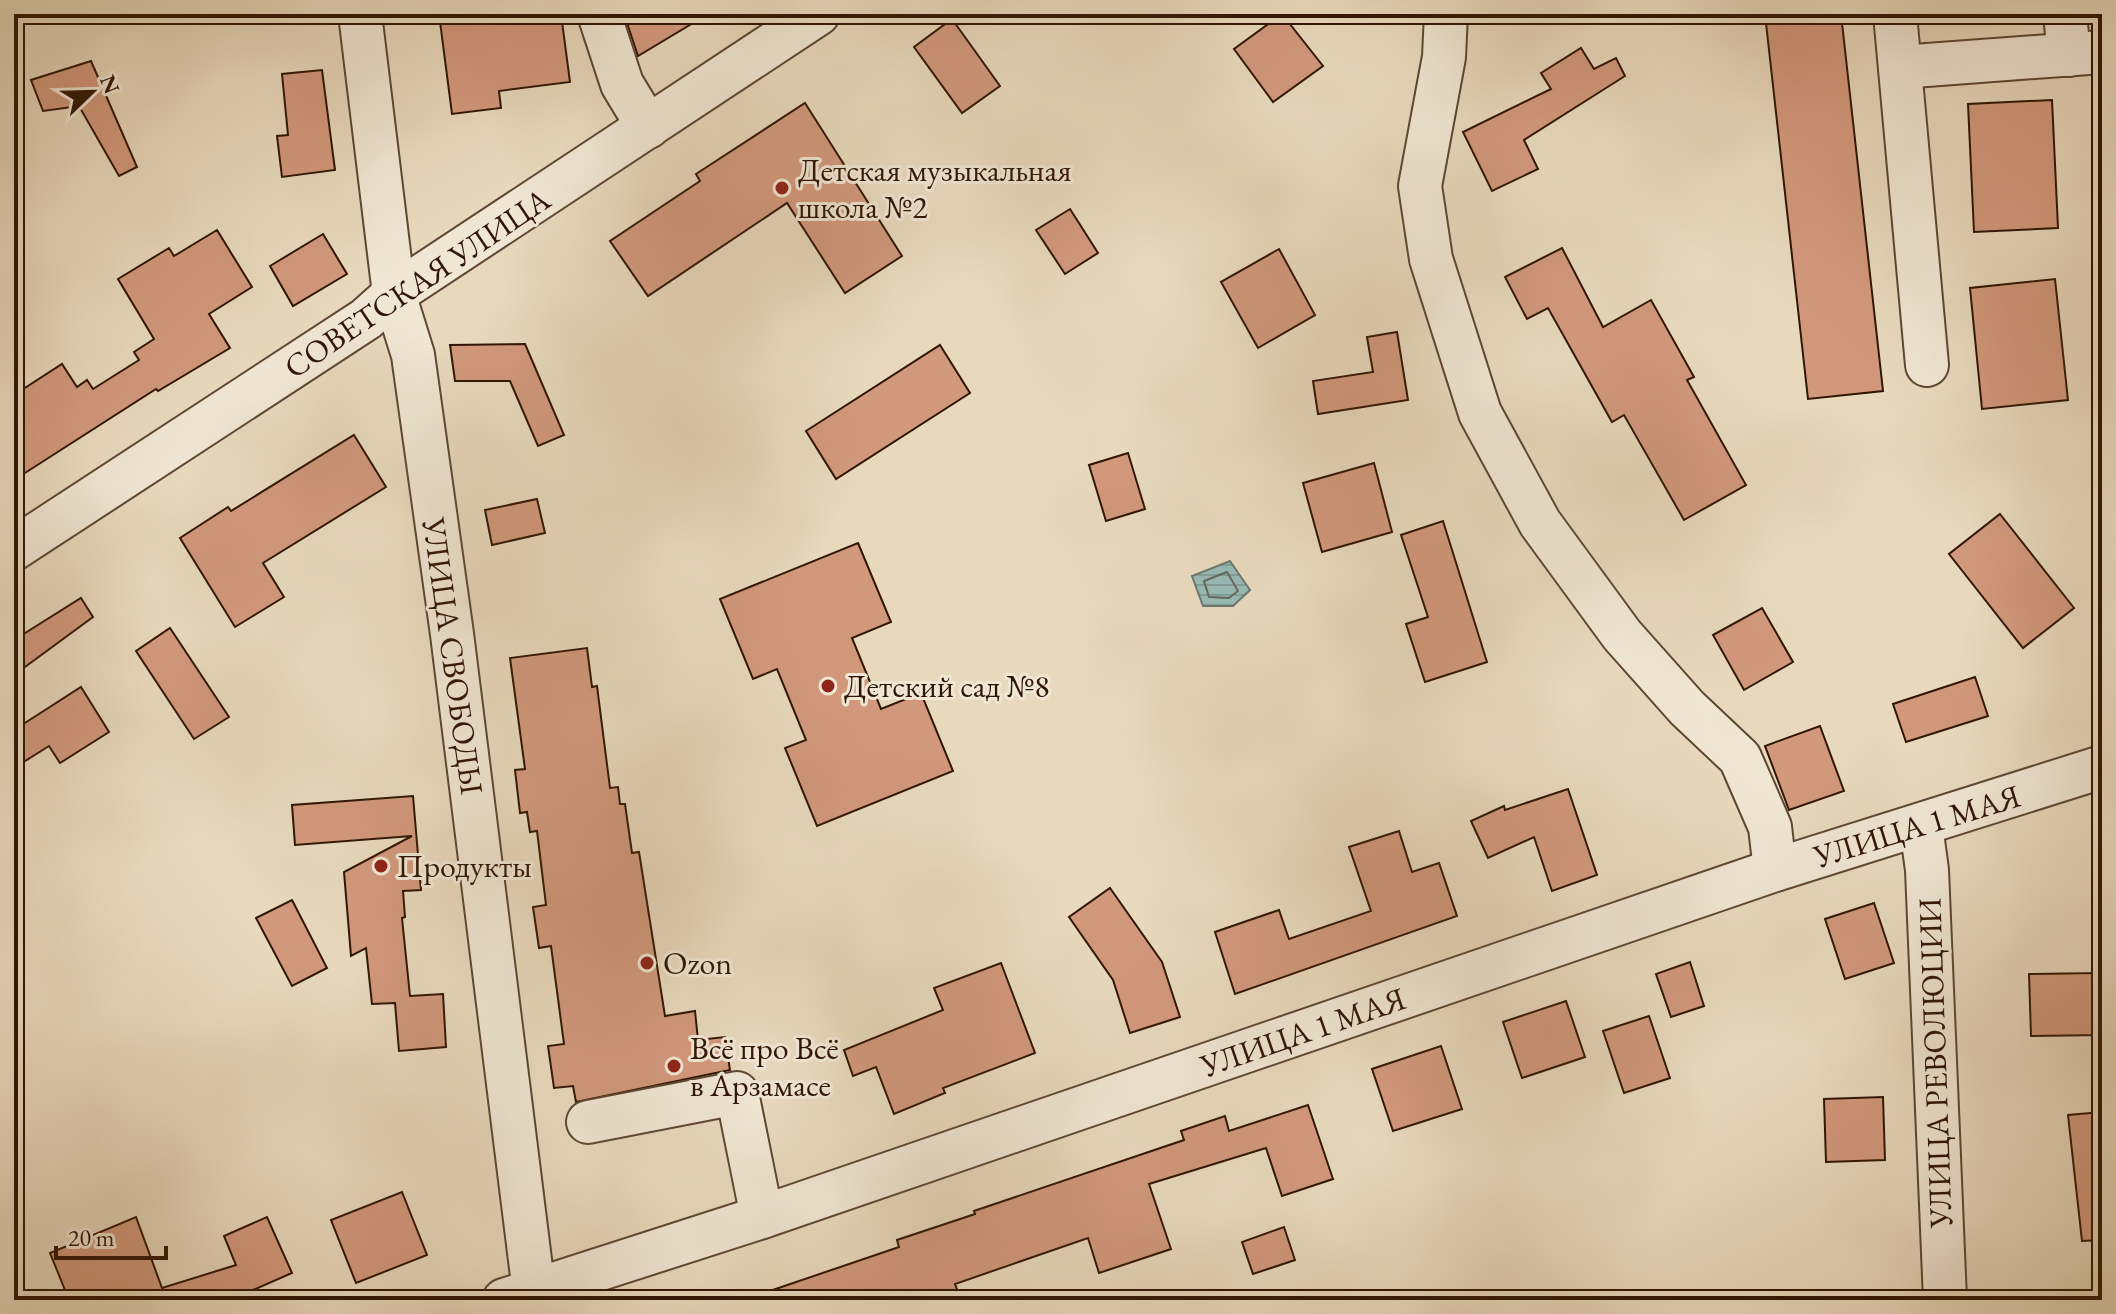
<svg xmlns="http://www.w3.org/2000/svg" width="2116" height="1314" font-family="'EB Garamond',serif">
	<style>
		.water { fill: url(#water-rules); stroke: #6e786e; stroke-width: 2 }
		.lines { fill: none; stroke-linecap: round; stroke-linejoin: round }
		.shore { stroke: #64685c; stroke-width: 2 }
		.building { fill: #d2987c; stroke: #301604; stroke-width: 2 }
		.minor-casing { stroke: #5e4732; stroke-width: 46 }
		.minor { stroke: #f0e6d4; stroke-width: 42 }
		.poi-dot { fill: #8f2418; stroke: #f0e6d4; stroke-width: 3 }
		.labels { text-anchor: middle; stroke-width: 6; stroke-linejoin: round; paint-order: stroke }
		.poi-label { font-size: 32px; fill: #301604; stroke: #f0e6d4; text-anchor: start }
		.street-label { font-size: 32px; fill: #301604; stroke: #f0e6d4 }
	</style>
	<defs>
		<pattern id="water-rules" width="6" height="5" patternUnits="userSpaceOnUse" patternTransform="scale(2)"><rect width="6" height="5" fill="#97bab5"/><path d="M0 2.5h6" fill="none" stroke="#829f9a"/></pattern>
	</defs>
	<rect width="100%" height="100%" fill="#e8d9bd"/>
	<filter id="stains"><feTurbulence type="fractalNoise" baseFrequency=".0025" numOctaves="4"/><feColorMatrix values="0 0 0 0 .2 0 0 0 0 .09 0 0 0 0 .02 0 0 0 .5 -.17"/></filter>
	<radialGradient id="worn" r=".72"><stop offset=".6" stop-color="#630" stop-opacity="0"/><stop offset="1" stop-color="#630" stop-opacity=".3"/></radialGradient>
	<polygon class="water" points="1230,561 1250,590 1233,606 1203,606 1192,576"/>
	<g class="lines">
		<polygon class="shore" points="1227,572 1238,591 1229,598 1209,597 1204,581"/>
	</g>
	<g class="building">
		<polygon points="439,14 561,14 570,82 499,91 501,108 452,114"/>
		<polygon points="624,14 708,14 638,56"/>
		<polygon points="1282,14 1323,66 1273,102 1234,49"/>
		<polygon points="1765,14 1841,14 1883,391 1808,399"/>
		<polygon points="952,19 1000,86 962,113 914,47"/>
		<polygon points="1581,48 1594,69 1616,58 1625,76 1524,140 1538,169 1492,191 1463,132 1551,89 1541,73"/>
		<polygon points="91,61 137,167 119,176 79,106 43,111 31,80"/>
		<polygon points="322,70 335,170 282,177 277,136 288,135 282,74"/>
		<polygon points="2052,100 2058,228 1974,232 1968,104"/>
		<polygon points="805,103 902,256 845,293 787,203 648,296 610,241 700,181 696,174"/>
		<polygon points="1070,209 1098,253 1065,274 1036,230"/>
		<polygon points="217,230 252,287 209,314 230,348 158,391 156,389 14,480 14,395 62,364 77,387 87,380 93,389 139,360 134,352 154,339 118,279 169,248 174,256"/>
		<polygon points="323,234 347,274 293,306 270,266"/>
		<polygon points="1562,248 1603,327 1651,300 1694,377 1687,380 1746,485 1684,520 1624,415 1612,422 1548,308 1527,319 1505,277"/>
		<polygon points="1279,249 1315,315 1258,348 1221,282"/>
		<polygon points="2055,279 2068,400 1982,409 1970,288"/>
		<polygon points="1397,332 1408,400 1318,414 1313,381 1373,372 1367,337"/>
		<polygon points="525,344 564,435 538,446 510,381 455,381 450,345"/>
		<polygon points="940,345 970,393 836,479 806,431"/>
		<polygon points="354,435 386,487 263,563 284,597 235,627 180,538 228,507 231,511"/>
		<polygon points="1128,453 1145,509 1106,521 1089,465"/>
		<polygon points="1374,463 1392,532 1322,552 1303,483"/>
		<polygon points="537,499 545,533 492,545 485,510"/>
		<polygon points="2000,514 2074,608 2023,648 1949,554"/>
		<polygon points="1443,521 1487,662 1425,682 1406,624 1428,617 1401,535"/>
		<polygon points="858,543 891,622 852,638 881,709 921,693 953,771 817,826 785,748 806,740 777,669 753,679 720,599"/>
		<polygon points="81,598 93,617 14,675 14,640"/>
		<polygon points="1762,608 1793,662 1744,690 1713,635"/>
		<polygon points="170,628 229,717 194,739 136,651"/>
		<polygon points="587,648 592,687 597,686 610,788 618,787 620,804 625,804 632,853 639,852 665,1016 695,1011 698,1040 725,1037 730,1070 576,1102 573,1086 554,1088 548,1046 564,1044 551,946 539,948 533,907 546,905 537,831 530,832 527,812 520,813 515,770 525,769 510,658"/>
		<polygon points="1975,677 1988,716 1906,742 1893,704"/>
		<polygon points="81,687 109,732 60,763 49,746 14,768 14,730"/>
		<polygon points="1820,726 1844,791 1789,810 1765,746"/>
		<polygon points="1568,789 1597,875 1552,891 1534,837 1488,858 1471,821 1504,806 1505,810"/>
		<polygon points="413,796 421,890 403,891 405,917 402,918 410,996 443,994 446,1047 399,1051 395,1003 372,1004 366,948 351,956 344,872 412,836 295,845 292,805"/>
		<polygon points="1399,831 1412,872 1439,863 1457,916 1235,994 1215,932 1279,910 1289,939 1371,911 1349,847"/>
		<polygon points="1110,888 1162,962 1180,1017 1130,1033 1113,980 1069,917"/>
		<polygon points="292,900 327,968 292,986 256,918"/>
		<polygon points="1874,903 1894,963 1845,979 1825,919"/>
		<polygon points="1690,962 1704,1006 1671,1017 1656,974"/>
		<polygon points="1001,963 1035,1053 943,1088 945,1093 894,1114 876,1067 853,1076 844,1050 943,1010 934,988"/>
		<polygon points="2100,973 2102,1035 2031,1036 2029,974"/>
		<polygon points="1566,1001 1585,1057 1522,1078 1503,1022"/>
		<polygon points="1649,1016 1670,1078 1624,1093 1603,1031"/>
		<polygon points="1441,1046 1462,1109 1393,1131 1372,1069"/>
		<polygon points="1883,1097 1885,1160 1826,1162 1824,1099"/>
		<polygon points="1308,1105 1333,1179 1282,1196 1266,1148 1149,1184 1171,1249 1099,1273 1088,1238 955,1284 961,1300 759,1300 758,1295 899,1247 897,1240 975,1214 974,1211 1184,1140 1181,1131 1225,1116 1229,1131"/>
		<polygon points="2102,1112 2102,1240 2082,1241 2068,1115"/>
		<polygon points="402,1192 427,1255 356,1283 331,1220"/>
		<polygon points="136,1217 162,1288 236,1265 224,1236 267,1217 292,1273 230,1300 146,1300 146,1295 133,1300 69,1300 50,1253"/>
		<polygon points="1284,1227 1295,1260 1253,1274 1242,1242"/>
	</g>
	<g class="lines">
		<defs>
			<g id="minor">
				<polyline points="360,14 394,294 413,355 452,634 535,1300"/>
				<polyline points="599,14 622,84 648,127"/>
				<polyline points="1446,14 1444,57 1420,186 1431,259 1480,413 1540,523 1622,635 1687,708 1740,758 1770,827 1775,870"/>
				<polyline points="1895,14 1927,365"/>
				<polyline points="2065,14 2069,55"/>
				<polyline points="1900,67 2102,52"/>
				<polyline points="14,549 366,319 394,294 818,14"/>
				<polyline points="1921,826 1927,870 1945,1300"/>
				<polyline points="588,1122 737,1093 762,1217"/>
				<polyline points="504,1300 762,1217 1775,870 2102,767"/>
			</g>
		</defs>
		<use href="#minor" class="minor-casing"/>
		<use href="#minor" class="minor"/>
	</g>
	<g class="poi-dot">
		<circle cx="782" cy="188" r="8"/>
		<circle cx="828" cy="686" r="8"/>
		<circle cx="381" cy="866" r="8"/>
		<circle cx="647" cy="963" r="8"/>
		<circle cx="674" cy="1066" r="8"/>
	</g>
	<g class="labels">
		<g class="poi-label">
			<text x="798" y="181">Детская музыкальная<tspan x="798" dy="37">школа №2</tspan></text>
			<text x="844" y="697">Детский сад №8</text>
			<text x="397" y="877">Продукты</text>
			<text x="663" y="974">Ozon</text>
			<text x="690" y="1059">Всё про Всё<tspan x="690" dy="37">в Арзамасе</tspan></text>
		</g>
		<g class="street-label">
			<text transform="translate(417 283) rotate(-34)" y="11">СОВЕТСКАЯ УЛИЦА</text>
			<text transform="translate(453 656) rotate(82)" y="11">УЛИЦА СВОБОДЫ</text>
			<text transform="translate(1917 826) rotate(-17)" y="11">УЛИЦА 1 МАЯ</text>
			<text transform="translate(1303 1032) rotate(-19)" y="11">УЛИЦА 1 МАЯ</text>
			<text transform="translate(1935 1063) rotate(-92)" y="11">УЛИЦА РЕВОЛЮЦИИ</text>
		</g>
	</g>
	<rect width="2116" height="1314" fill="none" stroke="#e8d9bd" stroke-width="48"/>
	<rect x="16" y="16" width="2084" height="1282" fill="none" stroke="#301604" stroke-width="4"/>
	<rect x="24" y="24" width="2068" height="1266" fill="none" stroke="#301604" stroke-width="2"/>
	<g transform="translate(92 92) rotate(67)" stroke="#f0e6d4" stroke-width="6" paint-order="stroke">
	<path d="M0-6L14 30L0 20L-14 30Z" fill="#301604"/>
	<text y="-12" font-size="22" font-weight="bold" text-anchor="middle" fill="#301604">N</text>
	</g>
	<path d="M56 1246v12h110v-12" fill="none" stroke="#301604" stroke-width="4"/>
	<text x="68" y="1246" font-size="24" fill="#301604" stroke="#f0e6d4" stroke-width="6" paint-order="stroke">20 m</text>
	<rect width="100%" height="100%" filter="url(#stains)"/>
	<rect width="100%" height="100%" fill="url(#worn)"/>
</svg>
